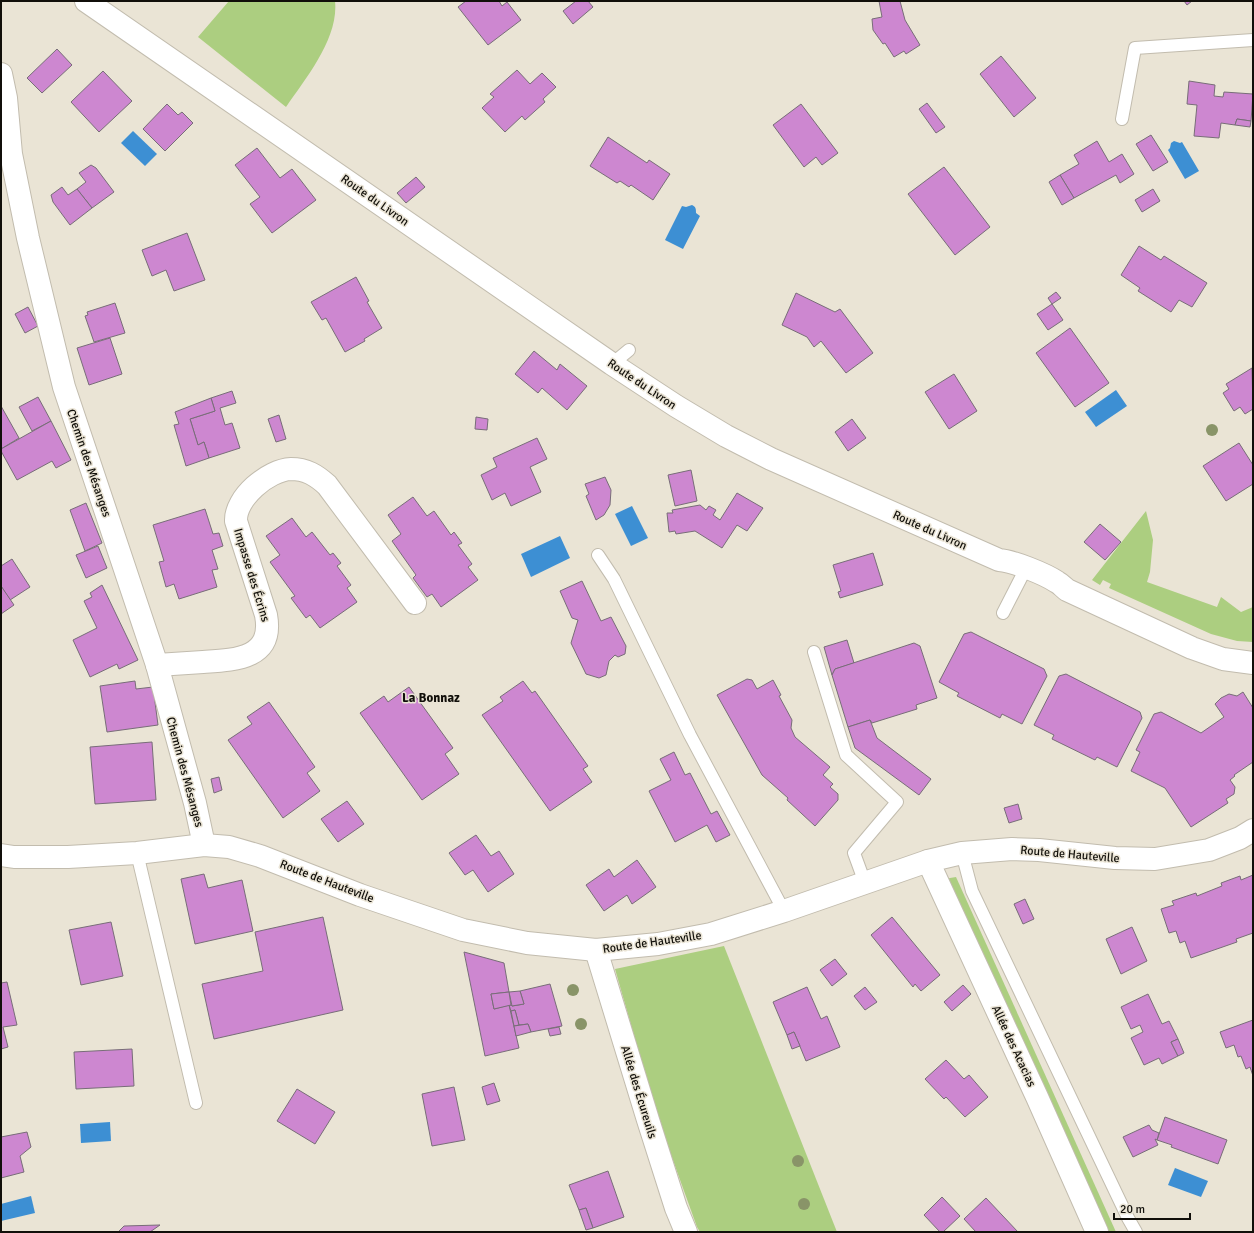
<svg xmlns="http://www.w3.org/2000/svg" width="1254" height="1233" font-family="Signika,sans-serif">
	<style>
		.green { fill: #acce80 }
		.water { fill: #3d8fd3 }
		.building { fill: #cd87d0; stroke: #786d78 }
		.lines { fill: none; stroke-linecap: round; stroke-linejoin: round }
		.lane-casing { stroke: #c2bcae; stroke-width: 14 }
		.street-casing { stroke: #c2bcae; stroke-width: 24 }
		.secondary-casing { stroke: #c2bcae; stroke-width: 24 }
		.lane { stroke: #fff; stroke-width: 12 }
		.street { stroke: #fff; stroke-width: 22 }
		.secondary { stroke: #fff; stroke-width: 22 }
		.tree { fill: #899468 }
		.labels { text-anchor: middle; stroke-width: 3; stroke-linejoin: round; paint-order: stroke }
		.street-label { font-size: 12px; fill: #110f0a; stroke: #eae4d5 }
		.neighbourhood-label { font-size: 13px; font-weight: bold; fill: #110f0a; stroke: #eae4d5 }
	</style>
	<rect width="100%" height="100%" fill="#eae4d5"/>
	<g class="green">
		<path d="M229 1H335C339 38 306 78 286 107L198 37Z"/>
		<polygon points="1146,511 1153,540 1150,572 1147,582 1217,607 1221,597 1241,612 1253,607 1253,642 1237,641 1211,634 1109,588 1111,584 1103,580 1100,585 1092,580"/>
		<polygon points="956,877 1116,1232 1104,1232 944,879"/>
		<polygon points="724,946 837,1232 700,1232 697,1227 657,1116 615,969"/>
	</g>
	<g class="water">
		<polygon points="133,131 157,154 145,166 121,143"/>
		<polygon points="1174,141 1180,143 1182,142 1199,171 1185,179 1168,150 1170,148 1171,143"/>
		<path d="M692 205C696 207 696 209 696 213L700 216 683 249 665 240 682 206 686 207Z"/>
		<polygon points="1116,390 1127,406 1096,427 1085,412"/>
		<polygon points="632,506 648,538 631,546 615,514"/>
		<polygon points="560,536 570,558 531,577 521,554"/>
		<polygon points="110,1122 111,1141 81,1143 80,1124"/>
		<polygon points="1175,1168 1208,1181 1201,1197 1168,1185"/>
		<polygon points="31,1196 35,1213 1,1221 1,1204"/>
	</g>
	<g class="building">
		<polygon points="466,1 499,1 502,6 507,2 521,20 488,45 458,7"/>
		<polygon points="576,1 588,1 593,7 573,24 563,11"/>
		<polygon points="879,1 900,1 905,20 920,45 906,54 904,51 894,57 885,43 883,44 873,30 872,19 882,17"/>
		<polygon points="1184,1 1192,1 1187,5"/>
		<polygon points="57,49 72,65 42,93 27,78"/>
		<polygon points="1001,56 1036,98 1014,117 980,74"/>
		<polygon points="517,70 530,84 542,73 556,87 543,99 545,102 525,120 522,116 505,132 482,108 494,97 490,94"/>
		<polygon points="103,71 132,101 99,132 71,102"/>
		<polygon points="1189,81 1215,85 1214,96 1223,97 1224,92 1253,94 1251,121 1237,119 1235,125 1221,123 1219,138 1194,136 1197,105 1187,104"/>
		<polygon points="927,103 945,127 936,133 919,109"/>
		<polygon points="167,104 178,115 182,112 193,123 165,151 143,129"/>
		<polygon points="801,104 838,153 822,165 816,157 804,167 773,125"/>
		<polygon points="1237,119 1251,121 1250,127 1235,125"/>
		<polygon points="1151,135 1168,162 1153,171 1136,144"/>
		<polygon points="608,137 647,163 649,160 670,174 653,200 631,185 629,187 620,181 617,183 590,166"/>
		<polygon points="1097,141 1109,162 1122,154 1134,174 1120,183 1116,175 1074,198 1060,175 1079,164 1074,155"/>
		<polygon points="257,148 280,178 292,169 316,200 272,233 250,204 260,197 235,165"/>
		<polygon points="91,165 96,168 114,192 92,208 77,189 86,182 79,173"/>
		<polygon points="944,167 990,227 955,255 908,194"/>
		<polygon points="1060,175 1074,198 1062,205 1049,182"/>
		<polygon points="416,177 425,187 406,203 397,193"/>
		<polygon points="62,187 68,195 77,189 92,208 70,225 53,202 51,195"/>
		<polygon points="1153,189 1160,201 1142,212 1135,200"/>
		<polygon points="187,233 205,280 174,291 166,270 152,276 142,250"/>
		<polygon points="1139,246 1161,260 1164,256 1207,283 1192,307 1179,300 1171,312 1138,291 1140,288 1121,275"/>
		<polygon points="356,277 369,301 367,302 382,328 364,339 365,341 345,352 326,318 322,320 311,302"/>
		<polygon points="1056,292 1061,298 1052,304 1048,298"/>
		<polygon points="796,293 835,312 840,309 873,353 846,373 821,341 814,347 807,337 782,325"/>
		<polygon points="115,303 125,333 94,342 85,316 88,315 87,312"/>
		<polygon points="1052,304 1063,320 1048,330 1037,314"/>
		<polygon points="28,307 38,326 25,333 15,314"/>
		<polygon points="1070,328 1109,383 1075,407 1036,353"/>
		<polygon points="110,338 122,374 89,385 77,348"/>
		<polygon points="534,351 557,370 560,364 587,386 567,410 542,388 538,393 515,374"/>
		<polygon points="1252,368 1253,409 1245,414 1240,407 1234,411 1223,393 1229,389 1226,384"/>
		<polygon points="954,374 977,411 949,429 925,392"/>
		<polygon points="232,391 236,403 220,408 225,425 232,423 240,448 209,458 204,442 198,445 190,419 215,411 211,398"/>
		<polygon points="38,397 51,421 32,431 19,407"/>
		<polygon points="211,398 215,411 190,419 198,445 204,442 209,458 186,466 174,425 179,424 175,412"/>
		<polygon points="1,406 19,438 1,449"/>
		<polygon points="279,415 286,439 276,442 268,419"/>
		<polygon points="476,417 488,419 487,430 475,429"/>
		<polygon points="852,419 866,438 848,451 835,432"/>
		<polygon points="51,421 71,460 56,468 52,461 17,480 1,451 1,449"/>
		<polygon points="537,438 547,459 530,467 541,492 511,506 505,493 492,500 481,475 497,467 493,458"/>
		<polygon points="1239,443 1253,465 1253,484 1226,501 1203,466"/>
		<polygon points="691,470 697,501 675,506 668,475"/>
		<polygon points="605,477 611,490 610,505 604,515 596,520 586,496 589,494 585,484"/>
		<polygon points="737,493 763,508 747,531 737,525 722,548 695,531 676,534 675,531 669,532 667,513 673,513 672,510 700,505 706,510 709,506 716,510 713,515 720,520"/>
		<polygon points="413,497 427,516 434,511 451,535 454,532 462,543 458,545 472,564 468,567 478,580 441,607 432,594 427,597 413,578 416,575 392,541 401,534 388,515"/>
		<polygon points="86,503 102,543 85,551 70,510"/>
		<polygon points="205,509 213,534 219,533 223,546 212,550 218,569 212,570 217,587 179,599 174,584 166,587 159,562 164,561 153,525"/>
		<polygon points="292,518 306,537 312,532 330,555 333,553 341,563 337,566 351,585 347,588 357,602 320,628 310,615 306,618 291,598 295,596 270,562 280,555 266,536"/>
		<polygon points="1100,524 1121,542 1105,560 1084,542"/>
		<polygon points="98,546 107,568 86,578 76,555"/>
		<polygon points="873,553 883,585 840,598 838,592 841,591 833,565"/>
		<polygon points="12,559 30,587 10,600 1,586 1,566"/>
		<polygon points="582,581 601,621 611,617 626,646 625,654 618,657 615,655 609,661 606,675 599,678 586,674 571,643 578,620 572,618 560,591"/>
		<polygon points="102,585 138,660 119,669 117,664 90,677 73,640 97,628 84,601 92,597 90,593"/>
		<polygon points="1,586 14,605 1,614"/>
		<polygon points="971,632 1044,669 1047,676 1022,724 1002,714 1000,718 957,696 959,693 939,682 964,634"/>
		<polygon points="847,640 854,663 835,669 832,675 824,647"/>
		<polygon points="914,643 920,646 937,698 916,705 917,709 872,723 870,720 848,727 832,675 835,669"/>
		<polygon points="1066,674 1140,712 1142,718 1117,767 1097,757 1095,760 1052,739 1054,735 1034,725 1059,676"/>
		<polygon points="747,679 752,680 757,689 773,680 781,695 779,696 792,720 791,728 795,737 830,767 823,775 833,784 830,787 838,794 838,800 815,826 787,800 788,798 762,775 717,695"/>
		<polygon points="135,681 136,689 153,687 158,725 107,732 100,686"/>
		<polygon points="523,681 532,693 535,691 588,766 583,769 592,782 550,811 482,715 503,701 500,697"/>
		<polygon points="409,687 453,748 445,754 459,774 422,800 360,713 384,696 388,702"/>
		<polygon points="1243,692 1253,708 1253,762 1234,775 1235,776 1230,780 1235,787 1234,794 1226,799 1228,803 1191,827 1165,788 1131,771 1140,752 1136,750 1154,714 1161,712 1201,733 1224,717 1215,704 1221,698 1229,694 1237,696"/>
		<polygon points="269,702 315,767 307,773 320,791 283,818 228,740 252,724 247,717"/>
		<polygon points="870,720 877,738 931,779 919,795 855,748 848,727"/>
		<polygon points="152,742 156,800 95,804 90,747"/>
		<polygon points="674,752 685,775 690,773 711,814 717,811 730,835 716,842 707,825 675,842 649,791 671,780 660,759"/>
		<polygon points="219,777 222,790 214,793 211,779"/>
		<polygon points="347,801 364,824 338,842 321,819"/>
		<polygon points="1018,804 1022,819 1009,823 1004,808"/>
		<polygon points="476,835 491,856 499,851 514,874 488,892 473,870 465,875 449,853"/>
		<polygon points="637,860 656,887 632,904 627,895 604,911 586,885 609,869 614,877"/>
		<polygon points="204,874 208,888 242,880 253,931 195,944 181,879"/>
		<polygon points="1253,875 1253,933 1236,939 1237,942 1191,958 1185,941 1180,943 1176,931 1169,933 1161,909 1174,905 1172,901 1196,893 1197,896 1222,886 1221,883 1240,876 1241,880"/>
		<polygon points="1025,899 1034,919 1023,924 1014,904"/>
		<polygon points="323,917 343,1010 214,1039 202,984 263,971 255,932"/>
		<polygon points="892,917 940,975 921,991 915,984 913,987 871,935"/>
		<polygon points="111,922 123,976 81,985 69,930"/>
		<polygon points="1132,927 1147,961 1121,974 1106,939"/>
		<polygon points="464,952 504,963 509,992 491,994 494,1009 509,1005 519,1048 485,1056"/>
		<polygon points="835,959 847,974 832,986 820,970"/>
		<polygon points="7,982 17,1025 3,1027 8,1047 1,1049 1,983"/>
		<polygon points="550,984 562,1026 531,1032 528,1024 519,1025 515,1010 511,1011 509,1005 511,1005 512,1006 524,1004 520,991"/>
		<polygon points="963,985 971,994 952,1011 944,1002"/>
		<polygon points="807,987 821,1019 827,1016 840,1047 806,1061 794,1032 787,1035 773,1002"/>
		<polygon points="865,987 877,1002 865,1010 854,996"/>
		<polygon points="520,991 524,1004 512,1006 509,992"/>
		<polygon points="509,992 511,1005 494,1009 491,994"/>
		<polygon points="1148,994 1162,1024 1169,1021 1178,1039 1171,1042 1178,1056 1162,1064 1159,1058 1144,1065 1131,1038 1143,1032 1140,1025 1131,1029 1121,1007"/>
		<polygon points="515,1010 519,1025 514,1026 511,1011"/>
		<polygon points="1253,1020 1253,1076 1250,1067 1246,1069 1241,1056 1238,1057 1234,1045 1226,1048 1220,1032"/>
		<polygon points="528,1024 531,1032 516,1036 514,1026"/>
		<polygon points="559,1027 561,1034 550,1036 548,1029"/>
		<polygon points="794,1032 800,1046 792,1049 787,1035"/>
		<polygon points="1178,1039 1184,1053 1178,1056 1171,1042"/>
		<polygon points="132,1049 134,1086 76,1089 74,1052"/>
		<polygon points="946,1060 964,1079 969,1075 988,1097 965,1117 946,1097 944,1099 925,1079"/>
		<polygon points="494,1083 500,1101 487,1105 482,1087"/>
		<polygon points="454,1087 465,1140 432,1146 422,1094"/>
		<polygon points="297,1089 335,1112 315,1144 277,1121"/>
		<polygon points="1165,1117 1227,1140 1218,1164 1171,1147 1172,1145 1157,1140"/>
		<polygon points="1149,1125 1152,1130 1159,1133 1157,1140 1155,1139 1158,1145 1133,1157 1123,1137"/>
		<polygon points="27,1132 31,1147 20,1156 24,1172 1,1178 1,1137"/>
		<polygon points="608,1171 624,1217 593,1228 586,1208 579,1210 569,1185"/>
		<polygon points="942,1197 960,1216 943,1232 940,1232 924,1215"/>
		<polygon points="986,1198 1018,1232 976,1232 964,1219"/>
		<polygon points="586,1208 593,1228 586,1230 579,1210"/>
		<polygon points="160,1225 150,1232 118,1232 124,1226"/>
	</g>
	<g class="lines">
		<defs>
			<g id="lane">
				<polyline points="1122,119 1135,48 1253,40"/>
				<polyline points="612,364 629,350"/>
				<polyline points="598,555 614,579 690,735 784,911"/>
				<polyline points="1003,613 1026,568"/>
				<polyline points="814,652 846,755 897,802 854,853 865,883"/>
				<polyline points="137,853 196,1103"/>
				<polyline points="962,853 972,891 1128,1218 1136,1232"/>
			</g>
			<g id="street">
				<polyline points="1,74 6,98 11,154 28,238 64,387 157,665 195,803 204,845"/>
				<path d="M157 665C172 664 188 663 203 662 235 660 274 659 266 615L236 521C235 498 268 470 291 469 306 469 316 475 327 485L415 603"/>
				<polyline points="928,861 1037,1097 1097,1232"/>
				<polyline points="596,950 648,1120 676,1208 686,1232"/>
			</g>
			<g id="secondary">
				<path d="M86 1 612 364 676 406 726 436 771 459 999 560C1013 561 1045 574 1057 582 1061 584 1064 588 1067 590L1192 648 1223 659 1253 663"/>
				<polyline points="1,855 14,857 68,857 137,853 204,845 229,847 260,856 360,895 463,930 527,943 596,950 658,944 711,934 784,911 928,861 962,853 1012,849 1039,850 1115,858 1155,859 1209,850 1240,838 1253,830"/>
			</g>
		</defs>
		<use href="#lane" class="lane-casing"/>
		<use href="#street" class="street-casing"/>
		<use href="#secondary" class="secondary-casing"/>
		<use href="#lane" class="lane"/>
		<use href="#street" class="street"/>
		<use href="#secondary" class="secondary"/>
	</g>
	<g class="tree">
		<circle cx="1212" cy="430" r="6"/>
		<circle cx="573" cy="990" r="6"/>
		<circle cx="581" cy="1024" r="6"/>
		<circle cx="798" cy="1161" r="6"/>
		<circle cx="804" cy="1204" r="6"/>
	</g>
	<g class="labels">
		<g class="street-label">
			<text transform="translate(375 200) rotate(35)" y="4">Route du Livron</text>
			<text transform="translate(642 384) rotate(34)" y="4">Route du Livron</text>
			<text transform="translate(89 463) rotate(71)" y="4">Chemin des Mésanges</text>
			<text transform="translate(930 530) rotate(24)" y="4">Route du Livron</text>
			<text transform="translate(252 575) rotate(73)" y="4">Impasse des Écrins</text>
			<text transform="translate(185 772) rotate(75)" y="4">Chemin des Mésanges</text>
			<text transform="translate(1070 854) rotate(5)" y="4">Route de Hauteville</text>
			<text transform="translate(327 881) rotate(21)" y="4">Route de Hauteville</text>
			<text transform="translate(652 942) rotate(-8)" y="4">Route de Hauteville</text>
			<text transform="translate(1014 1046) rotate(65)" y="4">Allée des Acacias</text>
			<text transform="translate(639 1092) rotate(73)" y="4">Allée des Écureuils</text>
		</g>
		<g class="neighbourhood-label">
			<text x="431" y="702">La Bonnaz</text>
		</g>
	</g>
	<rect width="1254" height="1233" fill="none" stroke="#110f0a" stroke-width="4"/>
	<path d="M1114 1213v6h76v-6" fill="none" stroke="#110f0a" stroke-width="2"/>
	<text x="1120" y="1213" font-size="12" fill="#110f0a" stroke="#eae4d5" stroke-width="3" paint-order="stroke">20 m</text>
</svg>
